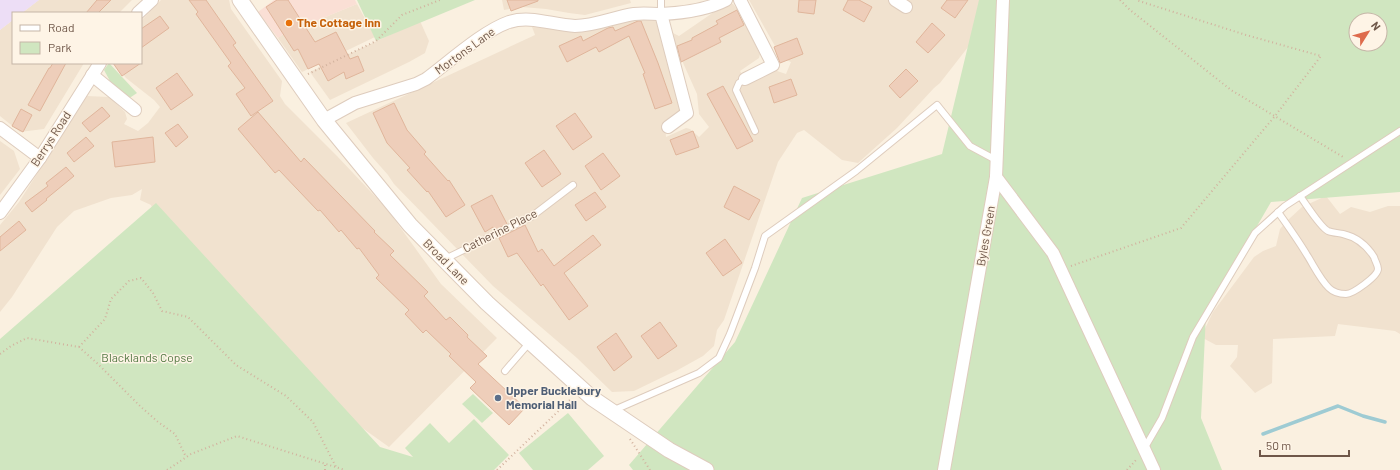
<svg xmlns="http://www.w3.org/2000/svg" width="1400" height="470" font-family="Barlow,sans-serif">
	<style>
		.residential { fill: #f1e2cf }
		.commercial { fill: #fadfd5 }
		.education { fill: #eddef6 }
		.green { fill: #d0e6c0; fill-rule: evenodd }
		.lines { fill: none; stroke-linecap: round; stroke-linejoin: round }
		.stream { stroke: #9ecbd3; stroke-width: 3.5 }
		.building { fill: #eeceba; stroke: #e0b59b }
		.service-casing { stroke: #deccbd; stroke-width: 8 }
		.minor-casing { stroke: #deccbd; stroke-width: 14 }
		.tertiary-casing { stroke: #deccbd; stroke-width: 17 }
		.path { stroke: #d2b29e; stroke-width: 2; stroke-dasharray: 1 3; stroke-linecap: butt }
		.service { stroke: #fff; stroke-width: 6 }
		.minor { stroke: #fff; stroke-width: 12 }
		.tertiary { stroke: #fff; stroke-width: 15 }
		.food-dot { fill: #e8710a; stroke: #fef4e6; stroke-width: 1.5 }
		.service-dot { fill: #5c6f8a; stroke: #fef4e6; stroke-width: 1.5 }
		.labels { text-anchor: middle; stroke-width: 3; stroke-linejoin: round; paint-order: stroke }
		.food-label { font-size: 12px; font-weight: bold; fill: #c56008; stroke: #fef4e6; text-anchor: start }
		.street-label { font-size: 12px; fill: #6f5749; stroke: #fef4e6 }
		.park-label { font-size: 12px; fill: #557a45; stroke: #fef4e6 }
		.service-label { font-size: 12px; font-weight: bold; fill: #4e5e75; stroke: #fef4e6; text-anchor: start }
	</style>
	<rect width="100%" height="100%" fill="#faf0e0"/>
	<g class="residential">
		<polygon points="39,0 132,0 119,13 22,13"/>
		<polygon points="161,0 229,0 231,9 282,81 280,96 285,104 337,156 387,209 441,284 497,338 389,447 285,373 157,220 151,205 140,200 142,189 132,195 111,198 74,211 57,227 12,297 0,312 0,225 19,202 87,96 109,97 125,112 127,119 124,124 138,131 148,123 160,107 154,100 126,78 114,63 141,63 141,21"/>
		<polygon points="502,0 633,0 630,0 631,3 585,15 569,13 546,9 522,7 504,10"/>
		<polygon points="749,0 989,0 979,33 940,83 934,88 897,128 858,163 842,160 804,130 797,133 778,162 724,320 717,330 714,346 703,356 676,371 669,374 634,391 612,392 577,358 493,286 394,184 388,175 373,158 346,123 535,35 532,27 568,30 646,17 655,20 661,31 685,112 665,124 666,137 686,128 690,129 699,137 709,127 699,114 697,94 675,45 673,33 679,36 727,3 733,4 738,10 760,54 759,58 740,71 746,83 771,69 786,74 791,62 781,58 780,55"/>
		<polygon points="357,4 375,37 302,72 278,38 302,21 306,25"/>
		<polygon points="13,20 13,63 84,63 44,129 20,132 0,116 0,30"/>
		<polygon points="420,21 429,41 425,53 409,62 330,100 310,72"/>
		<polygon points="0,141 14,151 20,169 0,195"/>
		<polygon points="1326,196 1340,214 1351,207 1370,212 1388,206 1400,206 1400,334 1395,331 1338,324 1335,336 1273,339 1272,383 1255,393 1230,366 1237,357 1238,345 1216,345 1201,337 1213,312 1254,257 1263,251 1276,246 1280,229 1289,219 1302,207"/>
	</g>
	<polygon class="commercial" points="274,0 355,0 357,4 306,25 302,21 278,38 258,12"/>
	<polygon class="education" points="0,0 39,0 22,13 13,13 13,20 0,30"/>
	<g class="green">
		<polygon points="357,0 475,0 376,41"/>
		<path d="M979 0H1400V192L1271 202 1206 314 1201 418 1222 470H633L629 465 735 342 802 198 942 154ZM1356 20H1380V44H1356Z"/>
		<polygon points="109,63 137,93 128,99 110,81 104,70"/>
		<polygon points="156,203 380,447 413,457 405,448 430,423 449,443 474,419 509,455 494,470 0,470 0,339"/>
		<polygon points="473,394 493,413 482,423 462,404"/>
		<polygon points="568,413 604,456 588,470 533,470 519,453"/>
	</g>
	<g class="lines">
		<polyline class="stream" points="1263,434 1338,406 1363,416 1385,422"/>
	</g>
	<g class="building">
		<polygon points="97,0 111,0 98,13 86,13"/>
		<polygon points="189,0 206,0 236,43 233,45 273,101 251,116 236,94 245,88 228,66 231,63 196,14 198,12"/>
		<polygon points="277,0 288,0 315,42 336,32 350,59 358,56 364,71 346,79 344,72 328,81 319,64 308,69 298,49 294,51 266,7"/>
		<polygon points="507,0 538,0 538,1 511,11"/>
		<polygon points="799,0 816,0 814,14 798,12"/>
		<polygon points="848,0 859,0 872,7 864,22 843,10"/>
		<polygon points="947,0 968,0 955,18 941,8"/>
		<polygon points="737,10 744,25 719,38 721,42 681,62 677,46 692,40 692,38 718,24 716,21"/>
		<polygon points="160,16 169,28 141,48 141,29"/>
		<polygon points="638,21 641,21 658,63 672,103 655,109 643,74 645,73 629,36 599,52 596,47 567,62 559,46 581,36 583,41 608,28 613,27 615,31"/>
		<polygon points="932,23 945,35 928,53 916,42"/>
		<polygon points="797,38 803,54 780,63 774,47"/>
		<polygon points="53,63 66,63 40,111 28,105 49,68 50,68"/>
		<polygon points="113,63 141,63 122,76"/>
		<polygon points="906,69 918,81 900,98 889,86"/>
		<polygon points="177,73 193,95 171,110 156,88"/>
		<polygon points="791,79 797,95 774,103 769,87"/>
		<polygon points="723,86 753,141 737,149 707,94"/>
		<polygon points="394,103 407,130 426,152 424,154 448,181 449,180 465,205 446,217 428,191 427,192 407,170 410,168 387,143 373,113"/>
		<polygon points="102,107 110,116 90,132 82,123"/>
		<polygon points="21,109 32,115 23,132 12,126"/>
		<polygon points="258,112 301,162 304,158 375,231 374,232 394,251 390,255 428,292 424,296 446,320 450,317 468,335 467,337 487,356 478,364 525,408 509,425 470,388 476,382 449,356 451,354 426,330 423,333 405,314 409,310 376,278 379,275 359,248 357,249 341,230 339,232 320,210 318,211 279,170 275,173 238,129"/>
		<polygon points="575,113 592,137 573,150 556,126"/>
		<polygon points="178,124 188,137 176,147 165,133"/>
		<polygon points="693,131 699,147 676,155 670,140"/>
		<polygon points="86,137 94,146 74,162 67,153"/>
		<polygon points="153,137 155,162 115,167 112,142"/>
		<polygon points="544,150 561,174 542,187 525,163"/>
		<polygon points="603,153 620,176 601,190 585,166"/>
		<polygon points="66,167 74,176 46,199 47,200 32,212 25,203 48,186 46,183"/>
		<polygon points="734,186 760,200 749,220 724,207"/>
		<polygon points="595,192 606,207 586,221 575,205"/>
		<polygon points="492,195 507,224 495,230 493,227 485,232 471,206"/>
		<polygon points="19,221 26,230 0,251 0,237"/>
		<polygon points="525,225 538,252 542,249 554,266 593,235 601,245 564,273 588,306 569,320 543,284 541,286 517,253 508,257 499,238"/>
		<polygon points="725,239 742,263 723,276 706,253"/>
		<polygon points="660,322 677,346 658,359 641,336"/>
		<polygon points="616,333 632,357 614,371 597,347"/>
	</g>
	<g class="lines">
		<defs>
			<g id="service">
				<polyline points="661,14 661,0"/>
				<polyline points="745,79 739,83 736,90 755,131"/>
				<path d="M1278 212C1288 226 1298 240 1307 255 1314 266 1320 279 1329 288 1333 292 1340 294 1346 294 1353 294 1378 276 1378 269 1378 265 1375 261 1374 257 1367 246 1356 237 1343 234 1339 233 1333 233 1328 231 1320 227 1306 204 1300 196"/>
				<polyline points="445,259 531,217 573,185"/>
				<polyline points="505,371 530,342"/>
				<polyline points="612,411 699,373 719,358 730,334 755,268 765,236 856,171 937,105 970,146 996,160"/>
				<polyline points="1144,449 1162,418 1193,337 1255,233 1285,206 1400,131"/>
			</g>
			<g id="minor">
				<polyline points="740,0 773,65 745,79"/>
				<polyline points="895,0 906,7"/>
				<polyline points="138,13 152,0"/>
				<polyline points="661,14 687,113 668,127"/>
				<polyline points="92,75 135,110"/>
				<path d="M324 120 355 103 416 84 426 79C449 62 483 31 509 22 531 15 552 25 575 26 595 26 614 17 634 14 644 13 652 14 661 14 683 13 707 10 726 0"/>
				<polyline points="0,128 40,158"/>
				<polyline points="996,177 1053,253 1154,470"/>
				<polyline points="0,213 40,158 100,63"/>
				<polyline points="944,470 996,177 1003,0"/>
			</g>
			<polyline id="tertiary" points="240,0 324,120 410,225 487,303 592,398 669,450 706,470"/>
		</defs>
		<use href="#service" class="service-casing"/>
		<use href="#minor" class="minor-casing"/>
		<use href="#tertiary" class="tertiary-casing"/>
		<g class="path">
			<polyline points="1120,0 1130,10 1231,90 1343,157"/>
			<polyline points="308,74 376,41 402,15 440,0"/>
			<polyline points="1071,266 1181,228 1275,116 1321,56 1246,35 1136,0"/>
			<polyline points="79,347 105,319 111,299 129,281 141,278 153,293 162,311 188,317 236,365 286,396 313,422 336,467"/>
			<polyline points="0,354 11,346 27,338 79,347 98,364 140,406 158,422 175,434 186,457"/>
			<polyline points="630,439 650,470"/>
			<polyline points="167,470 191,454 237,436 345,470"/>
			<polyline points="325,470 325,464"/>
			<polyline points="497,470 572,398"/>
			<polyline points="1127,470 1136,460"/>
		</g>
		<use href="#service" class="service"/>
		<use href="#minor" class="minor"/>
		<use href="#tertiary" class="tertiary"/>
	</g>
	<circle class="food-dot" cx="289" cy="23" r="4"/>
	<circle class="service-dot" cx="498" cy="398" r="4"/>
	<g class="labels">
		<g class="food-label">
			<text x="297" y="27">The Cottage Inn</text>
		</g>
		<g class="street-label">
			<text transform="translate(465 51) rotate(-36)" y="4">Mortons Lane</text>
			<text transform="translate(51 139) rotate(-57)" y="4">Berrys Road</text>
			<text transform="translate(500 231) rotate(-27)" y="4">Catherine Place</text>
			<text transform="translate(986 236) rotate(-80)" y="4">Byles Green</text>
			<text transform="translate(446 262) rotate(45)" y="4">Broad Lane</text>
		</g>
		<g class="park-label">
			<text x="147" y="362">Blacklands Copse</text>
		</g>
		<g class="service-label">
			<text x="506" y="395">Upper Bucklebury<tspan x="506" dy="14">Memorial Hall</tspan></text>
		</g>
	</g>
	<rect x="12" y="12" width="130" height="52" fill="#fef4e6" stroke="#c5b5a7"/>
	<rect x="20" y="25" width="20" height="6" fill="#ffffff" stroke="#c5b5a7"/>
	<text x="48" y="32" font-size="12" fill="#6f5749">Road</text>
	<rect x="20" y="42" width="20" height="12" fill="#d0e6c0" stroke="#c5b5a7"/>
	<text x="48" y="52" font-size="12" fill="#6f5749">Park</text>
	<g transform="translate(1368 32) rotate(53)"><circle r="19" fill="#fef4e6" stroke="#c5b5a7"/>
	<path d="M0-3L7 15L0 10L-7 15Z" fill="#de6b4c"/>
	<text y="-6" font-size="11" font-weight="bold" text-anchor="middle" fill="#6f5749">N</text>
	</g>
	<path d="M1260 450v6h89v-6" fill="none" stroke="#6f5749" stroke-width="2"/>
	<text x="1266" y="450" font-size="12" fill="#6f5749" stroke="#fef4e6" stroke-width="3" paint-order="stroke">50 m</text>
</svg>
